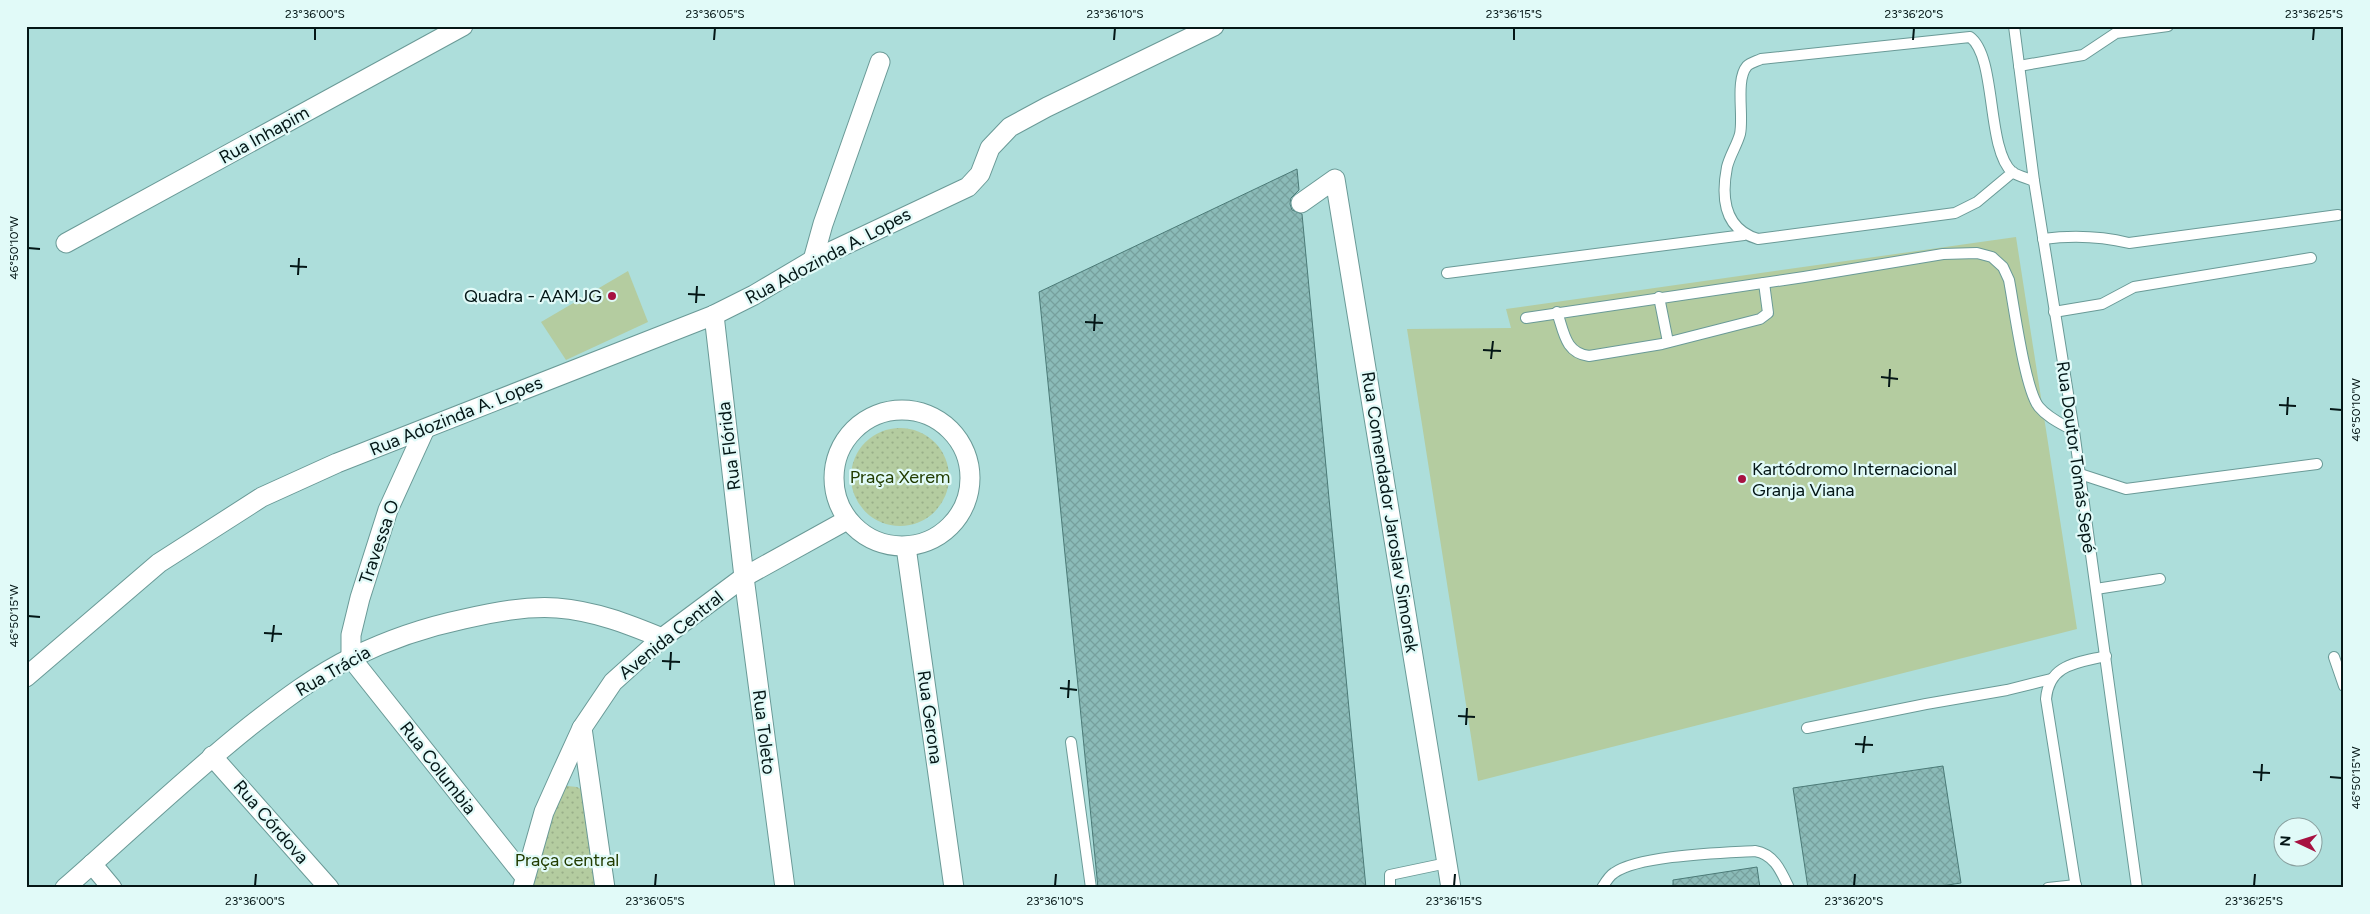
<svg xmlns="http://www.w3.org/2000/svg" width="2370" height="914" font-family="Figtree,sans-serif">
	<style>
		.park { fill: url(#park-dots) }
		.garden { fill: #b4cca0 }
		.building { fill: url(#building-cross-hatch); stroke: #4b7a77 }
		.lines { fill: none; stroke-linecap: round; stroke-linejoin: round }
		.service-casing { stroke: #6a9a97; stroke-width: 12 }
		.minor-casing { stroke: #6a9a97; stroke-width: 21 }
		.service { stroke: #fff; stroke-width: 10 }
		.minor { stroke: #fff; stroke-width: 19 }
		.ticks { fill: none; stroke: #041616; stroke-width: 2 }
		.poi-dot { fill: #a71141; stroke: #e1faf8; stroke-width: 2 }
		.labels { text-anchor: middle; stroke-width: 4.5; stroke-linejoin: round; paint-order: stroke }
		.street-label { font-size: 18px; fill: #041616; stroke: #e1faf8 }
		.poi-label { font-size: 18px; fill: #041616; stroke: #e1faf8; text-anchor: end }
		.park-label { font-size: 18px; fill: #223c00; stroke: #e1faf8 }
		.neatline { fill: none; stroke: #041616; stroke-width: 2 }
		.ticks-label { font-size: 12px; text-anchor: middle; fill: #041616 }
	</style>
	<defs>
		<pattern id="park-dots" width="8" height="8" patternUnits="userSpaceOnUse" patternTransform="scale(1.25)"><rect width="8" height="8" fill="#b4cca0"/><path d="M2 2h.1M6 6h.1" fill="none" stroke="#99ae89" stroke-width="1.8" stroke-linecap="round"/></pattern>
		<pattern id="building-cross-hatch" width="8" height="8" patternUnits="userSpaceOnUse" patternTransform="scale(1.25)"><rect width="8" height="8" fill="#8bbbb8"/><path d="M0 0l8 8M0 8l8-8" fill="none" stroke="#76a09d"/></pattern>
	</defs>
	<rect width="100%" height="100%" fill="#addedb"/>
	<g class="park">
		<circle cx="900" cy="477" r="49"/>
		<polygon points="567,786 577,787 584,791 599,888 531,888 559,793"/>
	</g>
	<g class="garden">
		<polygon points="2016,237 2077,629 1478,781 1407,329 1511,328 1506,309"/>
		<polygon points="628,271 648,322 566,360 541,322"/>
	</g>
	<g class="building">
		<polygon points="1297,169 1299,190 1291,198 1290,204 1292,210 1302,214 1366,888 1098,888 1039,292"/>
		<polygon points="1943,766 1961,883 1928,888 1808,888 1793,788"/>
		<polygon points="1757,867 1760,888 1673,888 1673,880"/>
	</g>
	<g class="lines">
		<defs>
			<g id="service">
				<polyline points="2014,26 2034,181 2074,431 2137,888"/>
				<polyline points="2019,66 2083,55 2116,33 2168,26"/>
				<path d="M2013 172 1977 202 1955 213 1758 239C1724 229 1721 198 1727 167 1730 155 1737 145 1740 134 1744 116 1735 80 1747 66 1750 63 1757 61 1761 59L1970 37C1997 57 1986 148 2012 172 2018 176 2027 178 2034 181"/>
				<path d="M2043 239C2073 235 2100 236 2129 243L2338 215"/>
				<polyline points="1447,273 1744,235"/>
				<polyline points="1659,297 1668,342"/>
				<path d="M1557 312C1564 332 1565 353 1589 356L1662 344 1760 319 1768 313 1764 283"/>
				<polyline points="2054,312 2102,304 2134,287 2311,258"/>
				<path d="M1526 318 1804 277 1943 254 1977 253 1992 257 2003 267 2009 280C2014 306 2025 390 2039 407 2048 418 2062 424 2074 431"/>
				<polyline points="2080,474 2126,489 2317,464"/>
				<polyline points="2096,589 2160,579"/>
				<polyline points="2334,657 2344,686"/>
				<polyline points="1807,728 1926,704 2007,690 2051,679"/>
				<polyline points="1071,742 1091,888"/>
				<polyline points="1390,888 1390,875 1447,863"/>
				<path d="M1602 888C1605 883 1609 876 1614 873 1639 855 1722 853 1755 851 1774 854 1781 871 1789 888"/>
				<polyline points="2048,888 2076,885"/>
				<path d="M2076 888 2046 699C2049 664 2077 663 2106 656"/>
			</g>
			<g id="minor">
				<polyline points="1301,203 1335,179 1451,888"/>
				<polyline points="66,243 463,26"/>
				<polyline points="813,260 823,224 880,62"/>
				<polyline points="714,315 744,577 785,888"/>
				<circle cx="902" cy="478" r="68"/>
				<polyline points="424,431 388,510 360,598 351,635 351,658 525,877"/>
				<polyline points="906,547 954,888"/>
				<polyline points="26,677 159,563 262,497 337,463 714,315 754,295 813,260 968,187 980,174 990,148 1010,127 1047,107 1214,26"/>
				<polyline points="582,728 605,888"/>
				<polyline points="212,756 329,888"/>
				<polyline points="92,864 112,888"/>
				<polyline points="523,886 544,812 561,774 582,728 613,682 662,638 744,577 847,520"/>
				<path d="M65 888C127 834 186 777 250 726 282 701 316 675 353 657 388 640 426 627 464 619 495 612 525 606 557 608 595 611 628 624 662 638"/>
			</g>
		</defs>
		<use href="#service" class="service-casing"/>
		<use href="#minor" class="minor-casing"/>
		<use href="#service" class="service"/>
		<use href="#minor" class="minor"/>
	</g>
	<path class="ticks" d="M315 40V28M714 40 715 28M1114 40 1115 28M1514 40V28M1913 40 1914 28M2313 40 2314 28M28 248 40 249M290 266 307 267M298 275 299 258M688 294 705 295M696 303 697 286M1085 322 1103 323M1094 331 1095 314M1483 350 1501 351M1491 359 1493 341M1881 377 1898 379M1889 387 1890 369M2279 405 2296 406M2330 409 2342 410M2287 415 2288 397M28 616 40 617M264 633 282 634M272 642 274 625M662 661 680 662M670 670 671 652M1060 688 1077 690M1068 698 1069 680M1458 716 1475 717M1466 725 1467 708M1855 744 1873 745M1863 753 1865 736M2253 772 2270 773M2330 777 2342 778M2261 781 2262 764M255 886 256 874M655 886 656 874M1055 886 1056 874M1454 886 1455 874M1854 886 1855 874M2254 886 2255 874"/>
	<g class="poi-dot">
		<circle cx="612" cy="296" r="5"/>
		<circle cx="1742" cy="479" r="5"/>
	</g>
	<g class="labels">
		<g class="street-label">
			<text transform="translate(264 135) rotate(-29)" y="6">Rua Inhapim</text>
			<text transform="translate(828 256) rotate(-28)" y="6">Rua Adozinda A. Lopes</text>
			<text transform="translate(456 416) rotate(-22)" y="6">Rua Adozinda A. Lopes</text>
			<text transform="translate(729 446) rotate(-97)" y="6">Rua Flórida</text>
			<text transform="translate(2076 457) rotate(82)" y="6">Rua Doutor Tomás Sepé</text>
			<text transform="translate(1390 512) rotate(81)" y="6">Rua Comendador Jaroslav Simonek</text>
			<text transform="translate(379 542) rotate(-71)" y="6">Travessa O</text>
			<text transform="translate(671 635) rotate(-39)" y="6">Avenida Central</text>
			<text transform="translate(333 671) rotate(-30)" y="6">Rua Trácia</text>
			<text transform="translate(930 717) rotate(82)" y="6">Rua Gerona</text>
			<text transform="translate(764 732) rotate(83)" y="6">Rua Toleto</text>
			<text transform="translate(438 768) rotate(52)" y="6">Rua Columbia</text>
			<text transform="translate(271 822) rotate(49)" y="6">Rua Córdova</text>
		</g>
		<g class="poi-label">
			<text x="602" y="302">Quadra - AAMJG</text>
			<text x="1752" y="475" text-anchor="start">Kartódromo Internacional<tspan x="1752" dy="21">Granja Viana</tspan></text>
		</g>
		<g class="park-label">
			<text x="900" y="483">Praça Xerem</text>
			<text x="567" y="866">Praça central</text>
		</g>
	</g>
	<rect width="2370" height="914" fill="none" stroke="#e1faf8" stroke-width="55"/>
	<g transform="translate(2298 842) rotate(274)"><circle r="24" fill="#e1faf8" stroke="#899f9e"/>
	<path d="M0-4L9 19L0 12L-9 19Z" fill="#a71141"/>
	<text y="-8" font-size="14" font-weight="bold" text-anchor="middle" fill="#041616">N</text>
	</g>
	<rect x="28" y="28" width="2314" height="858" class="neatline"/>
	<g class="ticks-label">
		<text x="315" y="18">23°36'00"S</text>
		<text x="715" y="18">23°36'05"S</text>
		<text x="1115" y="18">23°36'10"S</text>
		<text x="1514" y="18">23°36'15"S</text>
		<text x="1914" y="18">23°36'20"S</text>
		<text x="2314" y="18">23°36'25"S</text>
		<text transform="translate(14 248) rotate(-90)" y="4">46°50'10"W</text>
		<text transform="translate(2356 410) rotate(-90)" y="4">46°50'10"W</text>
		<text transform="translate(14 616) rotate(-90)" y="4">46°50'15"W</text>
		<text transform="translate(2356 778) rotate(-90)" y="4">46°50'15"W</text>
		<text x="255" y="905">23°36'00"S</text>
		<text x="655" y="905">23°36'05"S</text>
		<text x="1055" y="905">23°36'10"S</text>
		<text x="1454" y="905">23°36'15"S</text>
		<text x="1854" y="905">23°36'20"S</text>
		<text x="2254" y="905">23°36'25"S</text>
	</g>
</svg>
